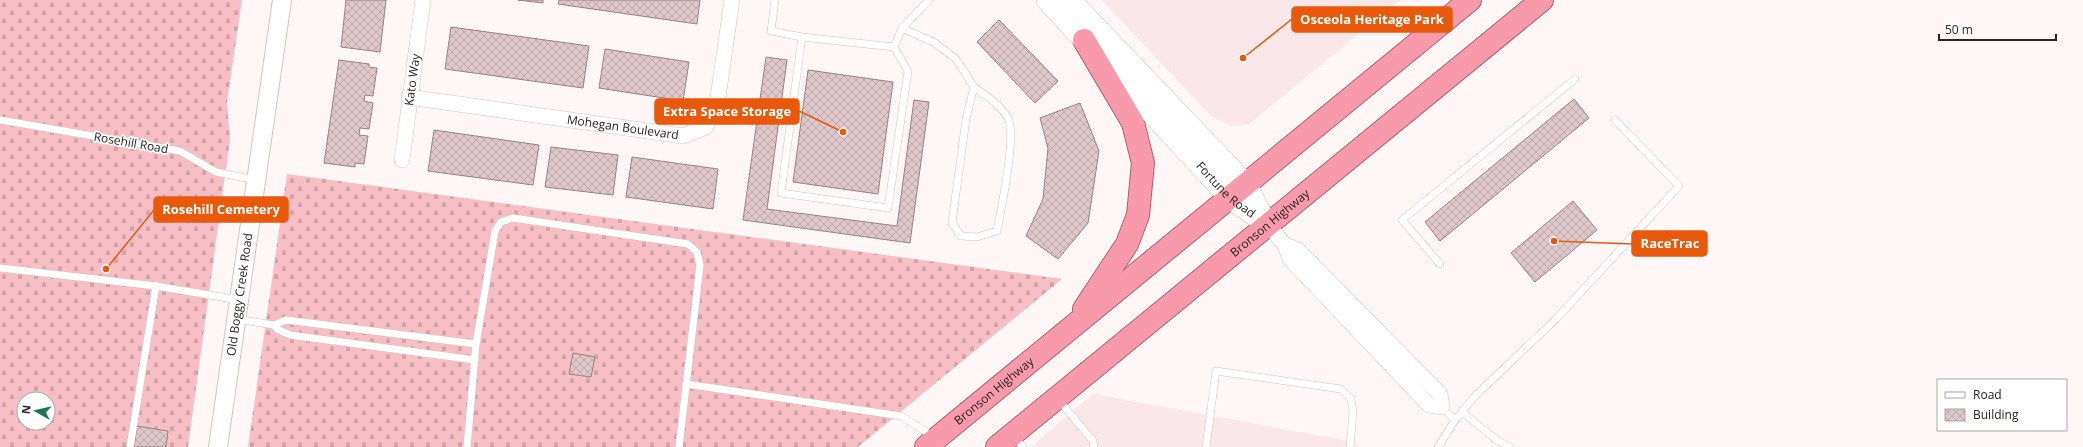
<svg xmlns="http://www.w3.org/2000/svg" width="2083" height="447" font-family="'Open Sans',sans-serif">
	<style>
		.built { fill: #fae7e9 }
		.cemetery { fill: url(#cemetery-stones); fill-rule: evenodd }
		.building { fill: url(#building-cross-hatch); stroke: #978285 }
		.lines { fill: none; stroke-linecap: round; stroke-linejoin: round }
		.service-casing { stroke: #d7c1c3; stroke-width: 8 }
		.minor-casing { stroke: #d7c1c3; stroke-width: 16 }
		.tertiary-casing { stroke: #d7c1c3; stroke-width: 20 }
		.secondary-casing { stroke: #d7c1c3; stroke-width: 22 }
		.trunk-casing { stroke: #af606f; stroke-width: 24 }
		.service { stroke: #fff; stroke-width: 7 }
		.minor { stroke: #fff; stroke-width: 15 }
		.tertiary { stroke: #fff; stroke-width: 18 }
		.secondary { stroke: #fff; stroke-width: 21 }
		.trunk { stroke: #f89aac; stroke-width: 22 }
		.labels { text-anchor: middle; stroke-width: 3.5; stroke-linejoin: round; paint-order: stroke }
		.street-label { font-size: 12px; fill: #2a2223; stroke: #fff }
		.leader { fill: none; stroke: #e8590c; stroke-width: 1.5 }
		.callout-dot { fill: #e8590c; stroke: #fff; stroke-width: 1.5 }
		.callout { fill: #e8590c; stroke: #e8590c; stroke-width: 1.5 }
		.callout-label { font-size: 13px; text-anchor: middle; font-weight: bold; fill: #fff }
	</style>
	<defs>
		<pattern id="cemetery-stones" width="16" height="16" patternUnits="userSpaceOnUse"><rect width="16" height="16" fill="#f7bec6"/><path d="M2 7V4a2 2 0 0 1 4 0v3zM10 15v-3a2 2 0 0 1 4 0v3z" fill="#d4a3aa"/></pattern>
		<pattern id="building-cross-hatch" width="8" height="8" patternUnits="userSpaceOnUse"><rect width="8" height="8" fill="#dec7ca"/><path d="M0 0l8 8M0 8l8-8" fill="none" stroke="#bfabad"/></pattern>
	</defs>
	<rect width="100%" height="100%" fill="#fff6f7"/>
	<g class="built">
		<polygon points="1102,0 1400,0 1249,124 1232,126 1211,116"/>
		<polygon points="1093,394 1358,443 1357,447 1031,447"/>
	</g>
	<g class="cemetery">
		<path d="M0 0H242L227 102 230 139 188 447H0ZM24 399H48V423H24Z"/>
		<polygon points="287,174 1062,279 858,447 248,447"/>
	</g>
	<g class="building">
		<polygon points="346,0 386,0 380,52 341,47"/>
		<polygon points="518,0 543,0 543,3"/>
		<polygon points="559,0 700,0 697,24 558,4"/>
		<polygon points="999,20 1058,81 1035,103 977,42"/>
		<polygon points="451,27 589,46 583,88 445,69"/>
		<polygon points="605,49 689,62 683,101 599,88"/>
		<polygon points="766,57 787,60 767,209 897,226 914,100 929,102 910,243 743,220"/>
		<polygon points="339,60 369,64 369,67 377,68 373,96 365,95 364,101 373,103 369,129 360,128 359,135 368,136 364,164 355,163 355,167 324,163"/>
		<polygon points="808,70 893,82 878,194 793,182"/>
		<polygon points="1574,99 1589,118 1440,241 1425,222"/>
		<polygon points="1080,103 1099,151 1088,223 1058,259 1026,236 1043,199 1048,148 1040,118"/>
		<polygon points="434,130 539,145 533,185 428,171"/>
		<polygon points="551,147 618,155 613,195 545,187"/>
		<polygon points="632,157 718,169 713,209 626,197"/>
		<polygon points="1573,201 1597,230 1535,282 1511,253"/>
		<polygon points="573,353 595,357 591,377 569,374"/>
		<polygon points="137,426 168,431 166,447 134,447"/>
	</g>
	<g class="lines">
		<defs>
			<g id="service">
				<polyline points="775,0 771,31 802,37 894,47 902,28 929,0"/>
				<path d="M902 28 935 43 956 59 974 87 966 119 952 223 961 236 977 237 997 231C1001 210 1017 134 1008 118 1000 104 986 96 974 87"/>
				<polyline points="802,37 781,193 888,208 908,71 894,47"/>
				<polyline points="0,120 180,151 216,172 256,180"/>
				<polyline points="1440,264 1402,220 1575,79"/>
				<polyline points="0,268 156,286 239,300"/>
				<polyline points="236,319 274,325 286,320 476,344"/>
				<polyline points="274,325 277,329 290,335 475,360"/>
				<polyline points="686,384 901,416 934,437"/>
				<polyline points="1059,400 1093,441 1094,447"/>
				<polyline points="1442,407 1455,420 1476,395 1556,319 1679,186 1615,120"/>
				<polyline points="1462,412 1498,441 1510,447"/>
				<polyline points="1014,436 1023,447"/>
				<polyline points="130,447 156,286"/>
				<polyline points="467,447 476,344 495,231 501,222 513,218 688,244 697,252 700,265 679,447"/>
				<polyline points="1206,447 1216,371 1341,389 1351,399 1353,411 1350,447"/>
				<polyline points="1438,447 1455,420"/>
			</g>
			<g id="minor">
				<path id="s1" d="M409 97 683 136 706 127 717 104 732 0"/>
				<path id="s2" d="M402 160 423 0"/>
				<polyline points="1268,225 1285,245 1290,259 1429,405 1442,407 1440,394 1298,250 1285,245"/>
			</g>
			<g id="tertiary">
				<path id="s3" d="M218 447 282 0"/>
			</g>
			<g id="secondary">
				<path id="s4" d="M1047 0 1230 198 1268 225"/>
				<polyline points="1070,0 1246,184 1265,221"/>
			</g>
			<g id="trunk">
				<polyline points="1084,309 1127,244 1138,215 1143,163 1133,123 1084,40"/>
				<path id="s5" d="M926 447 1470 0"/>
				<path id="s6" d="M997 447 1542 0"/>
			</g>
		</defs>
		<use href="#service" class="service-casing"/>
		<use href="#minor" class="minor-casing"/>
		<use href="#tertiary" class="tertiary-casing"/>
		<use href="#secondary" class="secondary-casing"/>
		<use href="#trunk" class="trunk-casing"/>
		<use href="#service" class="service"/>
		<use href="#minor" class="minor"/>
		<use href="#tertiary" class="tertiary"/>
		<use href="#secondary" class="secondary"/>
		<use href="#trunk" class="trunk"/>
	</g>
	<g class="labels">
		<g class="street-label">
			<text dy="4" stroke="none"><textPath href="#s2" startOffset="81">Kato Way</textPath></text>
			<text dy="4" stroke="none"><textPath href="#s1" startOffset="216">Mohegan Boulevard</textPath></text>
			<text transform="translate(131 143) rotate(10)" y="4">Rosehill Road</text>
			<text dy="4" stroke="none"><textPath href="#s4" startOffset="261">Fortune Road</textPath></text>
			<text dy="4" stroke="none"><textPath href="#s6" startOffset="353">Bronson Highway</textPath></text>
			<text dy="4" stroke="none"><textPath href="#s3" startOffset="154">Old Boggy Creek Road</textPath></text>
			<text dy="4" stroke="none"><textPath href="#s5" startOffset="88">Bronson Highway</textPath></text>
		</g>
	</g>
	<path class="leader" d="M1243 58L1292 19M843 132L799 111M106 269L154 210M1554 241L1632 244"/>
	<g class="callout-dot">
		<circle cx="1243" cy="58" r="4"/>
		<circle cx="843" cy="132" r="4"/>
		<circle cx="106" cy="269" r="4"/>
		<circle cx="1554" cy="241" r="4"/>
	</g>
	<g class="callout">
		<rect x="1292" y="7" width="160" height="25" rx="4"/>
		<rect x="655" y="99" width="144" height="25" rx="4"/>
		<rect x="154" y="197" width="134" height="25" rx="4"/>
		<rect x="1632" y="231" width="75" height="25" rx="4"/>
	</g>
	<g class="callout-label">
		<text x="1372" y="24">Osceola Heritage Park</text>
		<text x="727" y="116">Extra Space Storage</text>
		<text x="221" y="214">Rosehill Cemetery</text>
		<text x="1670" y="248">RaceTrac</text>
	</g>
	<rect x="1937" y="379" width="130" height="52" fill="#ffffff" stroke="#aaa7a7"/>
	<rect x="1945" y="392" width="20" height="6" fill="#ffffff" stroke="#aaa7a7"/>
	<text x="1973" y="399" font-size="12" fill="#2a2223">Road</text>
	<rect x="1945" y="409" width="20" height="12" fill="url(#building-cross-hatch)" stroke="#aaa7a7"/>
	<text x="1973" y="419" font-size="12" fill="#2a2223">Building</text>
	<g transform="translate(36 411) rotate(278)"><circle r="19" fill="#ffffff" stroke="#aaa7a7"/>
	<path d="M0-3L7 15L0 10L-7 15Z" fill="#1b794f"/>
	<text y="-6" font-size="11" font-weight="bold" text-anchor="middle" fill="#2a2223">N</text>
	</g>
	<path d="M1939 34v6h117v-6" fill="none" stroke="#2a2223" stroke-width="2"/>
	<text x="1945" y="34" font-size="12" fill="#2a2223" stroke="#ffffff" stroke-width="3" paint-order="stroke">50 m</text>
</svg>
